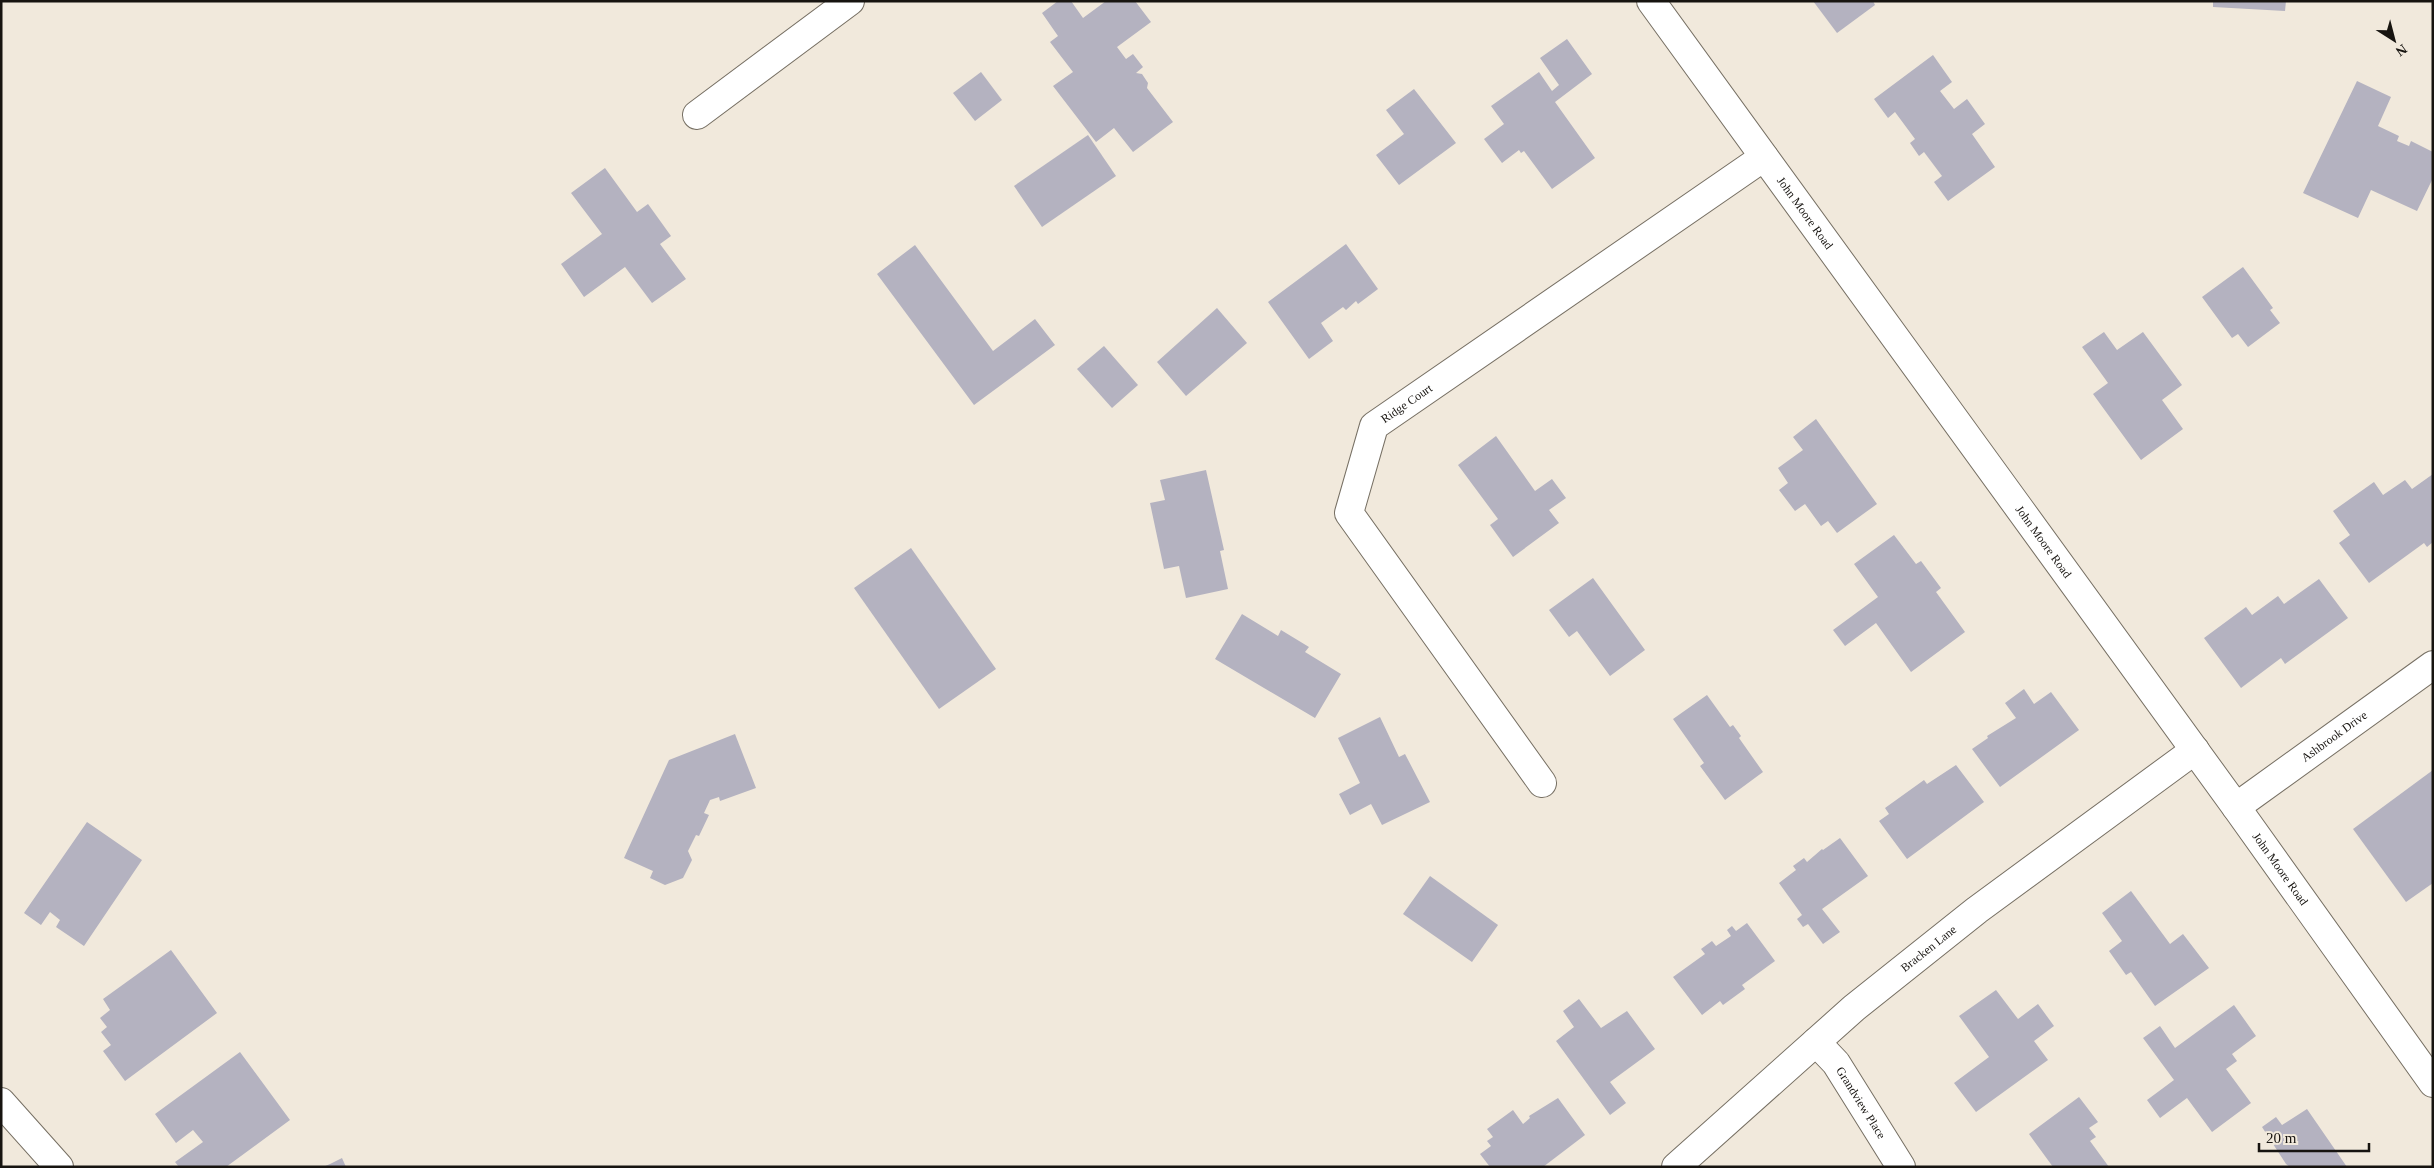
<svg xmlns="http://www.w3.org/2000/svg" width="2434" height="1168" font-family="'Times New Roman',serif">
	<style>
		.building { fill: #b4b2c0 }
		.lines { fill: none; stroke-linecap: round; stroke-linejoin: round }
		.minor-casing { stroke: #766f63; stroke-width: 30 }
		.minor { stroke: #fff; stroke-width: 28 }
		.labels { text-anchor: middle; stroke-width: 4.5; stroke-linejoin: round; paint-order: stroke }
		.street-label { font-size: 12px; fill: #171410; stroke: #f1e9dc }
	</style>
	<rect width="100%" height="100%" fill="#f1e9dc"/>
	<g class="building">
		<polygon points="1058,1 1071,1 1083,18 1106,1 1135,1 1151,22 1117,47 1126,59 1133,54 1143,67 1136,73 1142,74 1148,83 1147,88 1173,122 1133,152 1114,128 1096,142 1053,86 1073,72 1050,42 1058,36 1042,13"/>
		<polygon points="1813,1 1873,1 1875,5 1837,33"/>
		<polygon points="2213,1 2286,1 2285,11 2213,7"/>
		<polygon points="1567,39 1592,74 1555,102 1595,158 1552,189 1524,151 1521,153 1519,150 1502,163 1484,139 1504,124 1491,106 1539,72 1552,91 1559,85 1540,58"/>
		<polygon points="1933,55 1952,82 1940,91 1954,109 1967,99 1985,124 1972,134 1995,167 1948,201 1934,182 1942,176 1924,152 1919,156 1910,143 1915,139 1895,112 1888,118 1874,99"/>
		<polygon points="981,72 1002,100 975,121 953,93"/>
		<polygon points="2357,81 2391,97 2378,126 2399,136 2397,141 2409,146 2411,141 2433,152 2433,178 2417,211 2371,190 2358,218 2303,193"/>
		<polygon points="1414,89 1456,143 1399,185 1376,155 1404,134 1386,110"/>
		<polygon points="1088,135 1116,176 1042,227 1014,186"/>
		<polygon points="605,168 637,212 648,204 671,236 660,244 686,279 652,303 625,267 584,297 561,264 602,234 571,193"/>
		<polygon points="1346,244 1378,289 1358,304 1356,301 1346,310 1343,307 1321,323 1333,341 1309,359 1268,302"/>
		<polygon points="915,245 993,351 1035,319 1055,345 974,405 877,274"/>
		<polygon points="2243,267 2273,308 2270,310 2280,323 2248,347 2238,334 2232,338 2202,297"/>
		<polygon points="1217,308 1247,343 1186,396 1157,362"/>
		<polygon points="2104,332 2117,350 2143,332 2182,385 2162,400 2183,429 2141,460 2093,394 2108,383 2082,347"/>
		<polygon points="1104,346 1138,385 1112,408 1077,369"/>
		<polygon points="1816,419 1877,504 1837,533 1828,521 1821,526 1805,504 1795,511 1779,490 1788,483 1778,468 1803,450 1793,437"/>
		<polygon points="1496,436 1535,491 1552,479 1566,498 1549,510 1559,523 1513,557 1490,525 1498,519 1458,465"/>
		<polygon points="1206,470 1224,550 1220,551 1228,589 1186,598 1179,566 1164,569 1150,503 1165,500 1160,480"/>
		<polygon points="2433,474 2433,542 2427,547 2424,543 2369,583 2339,543 2350,535 2333,511 2374,482 2383,495 2405,480 2412,489"/>
		<polygon points="1894,535 1916,564 1921,561 1941,588 1936,592 1965,632 1911,672 1876,623 1845,646 1833,630 1878,597 1854,564"/>
		<polygon points="911,548 996,669 939,709 854,588"/>
		<polygon points="1593,578 1645,650 1610,676 1577,631 1569,637 1549,610"/>
		<polygon points="2319,579 2348,618 2285,664 2281,658 2241,688 2204,638 2246,607 2252,615 2278,596 2284,604"/>
		<polygon points="1242,614 1278,636 1281,630 1309,647 1305,652 1341,674 1315,718 1215,659"/>
		<polygon points="2024,689 2034,704 2051,692 2079,730 2000,787 1972,749 1988,738 1987,736 2016,718 2005,703"/>
		<polygon points="1707,695 1730,727 1733,725 1741,736 1739,738 1763,772 1725,800 1700,766 1704,763 1673,719"/>
		<polygon points="1380,717 1399,757 1405,754 1430,802 1382,825 1371,804 1350,815 1339,794 1360,783 1338,738"/>
		<polygon points="735,734 756,788 720,801 719,797 710,800 704,813 709,815 699,836 696,835 688,851 692,860 683,878 665,885 650,878 653,871 624,858 669,760"/>
		<polygon points="1956,765 1984,802 1907,859 1879,821 1889,814 1885,808 1924,780 1927,784"/>
		<polygon points="2433,770 2433,883 2406,902 2353,829"/>
		<polygon points="87,822 142,860 84,946 56,927 60,920 50,912 41,925 24,913"/>
		<polygon points="1840,838 1868,876 1822,909 1840,932 1823,944 1808,924 1803,927 1797,919 1802,915 1779,883 1796,870 1793,866 1804,858 1807,862 1822,849 1823,850"/>
		<polygon points="1430,876 1498,925 1472,962 1403,914"/>
		<polygon points="2131,891 2170,944 2183,934 2209,968 2155,1006 2131,972 2126,975 2109,951 2122,941 2102,913"/>
		<polygon points="1747,923 1775,961 1742,985 1745,989 1723,1005 1720,1001 1702,1015 1673,977 1705,954 1701,949 1712,941 1716,946 1731,936 1727,930 1732,926 1736,931"/>
		<polygon points="171,950 217,1013 125,1081 103,1051 111,1045 101,1032 107,1027 100,1018 110,1010 103,999"/>
		<polygon points="1996,990 2018,1019 2038,1004 2054,1026 2034,1041 2048,1060 1976,1112 1954,1083 1989,1057 1959,1016"/>
		<polygon points="1579,999 1601,1028 1627,1011 1655,1049 1610,1082 1626,1103 1610,1115 1556,1041 1574,1027 1563,1011"/>
		<polygon points="2234,1005 2256,1036 2232,1054 2237,1061 2226,1069 2251,1103 2212,1132 2187,1098 2160,1118 2147,1100 2174,1080 2143,1038 2160,1026 2175,1048"/>
		<polygon points="240,1052 290,1120 226,1167 179,1167 175,1162 203,1142 193,1130 176,1143 155,1114"/>
		<polygon points="2079,1097 2098,1122 2089,1128 2096,1137 2090,1141 2109,1167 2053,1167 2029,1134"/>
		<polygon points="1558,1098 1585,1135 1543,1167 1490,1167 1480,1154 1491,1146 1487,1141 1493,1137 1487,1129 1513,1110 1523,1124 1530,1118 1529,1116"/>
		<polygon points="2307,1109 2347,1167 2290,1167 2286,1164 2262,1127 2276,1117 2282,1125"/>
		<polygon points="342,1158 346,1167 323,1167 330,1164"/>
	</g>
	<g class="lines">
		<defs>
			<g id="minor">
				<path id="s1" d="M1651 1 2236 807 2433 1083"/>
				<polyline points="697,115 850,1"/>
				<path id="s2" d="M1542 783 1349 513 1374 426 1764 157"/>
				<path id="s3" d="M2236 807 2433 665"/>
				<path id="s4" d="M1816 1042 1836 1063 1901 1167"/>
				<polyline points="1,1102 59,1167"/>
				<path id="s5" d="M1676 1167 1854 1008 1977 910 2195 750"/>
			</g>
		</defs>
		<use href="#minor" class="minor-casing"/>
		<use href="#minor" class="minor"/>
	</g>
	<g class="labels">
		<g class="street-label">
			<text dy="4" stroke="none"><textPath href="#s1" startOffset="262">John Moore Road</textPath></text>
			<text dy="4" stroke="none"><textPath href="#s2" startOffset="462">Ridge Court</textPath></text>
			<text dy="4" stroke="none"><textPath href="#s1" startOffset="668">John Moore Road</textPath></text>
			<text dy="4" stroke="none"><textPath href="#s3" startOffset="121">Ashbrook Drive</textPath></text>
			<text dy="4" stroke="none"><textPath href="#s1" startOffset="1072">John Moore Road</textPath></text>
			<text dy="4" stroke="none"><textPath href="#s5" startOffset="334">Bracken Lane</textPath></text>
			<text dy="4" stroke="none"><textPath href="#s4" startOffset="76">Grandview Place</textPath></text>
		</g>
	</g>
	<rect width="2434" height="1168" fill="none" stroke="#171410" stroke-width="5"/>
	<g transform="translate(2394 40) rotate(144)" stroke="#f1e9dc" stroke-width="4" paint-order="stroke">
	<path d="M0-4L9 19L0 12L-9 19Z" fill="#171410"/>
	<text y="-8" font-size="14" font-weight="bold" text-anchor="middle" fill="#171410">N</text>
	</g>
	<path d="M2259 1143v8h110v-8" fill="none" stroke="#171410" stroke-width="2.5"/>
	<text x="2266" y="1143" font-size="15" fill="#171410" stroke="#f1e9dc" stroke-width="4" paint-order="stroke">20 m</text>
</svg>
